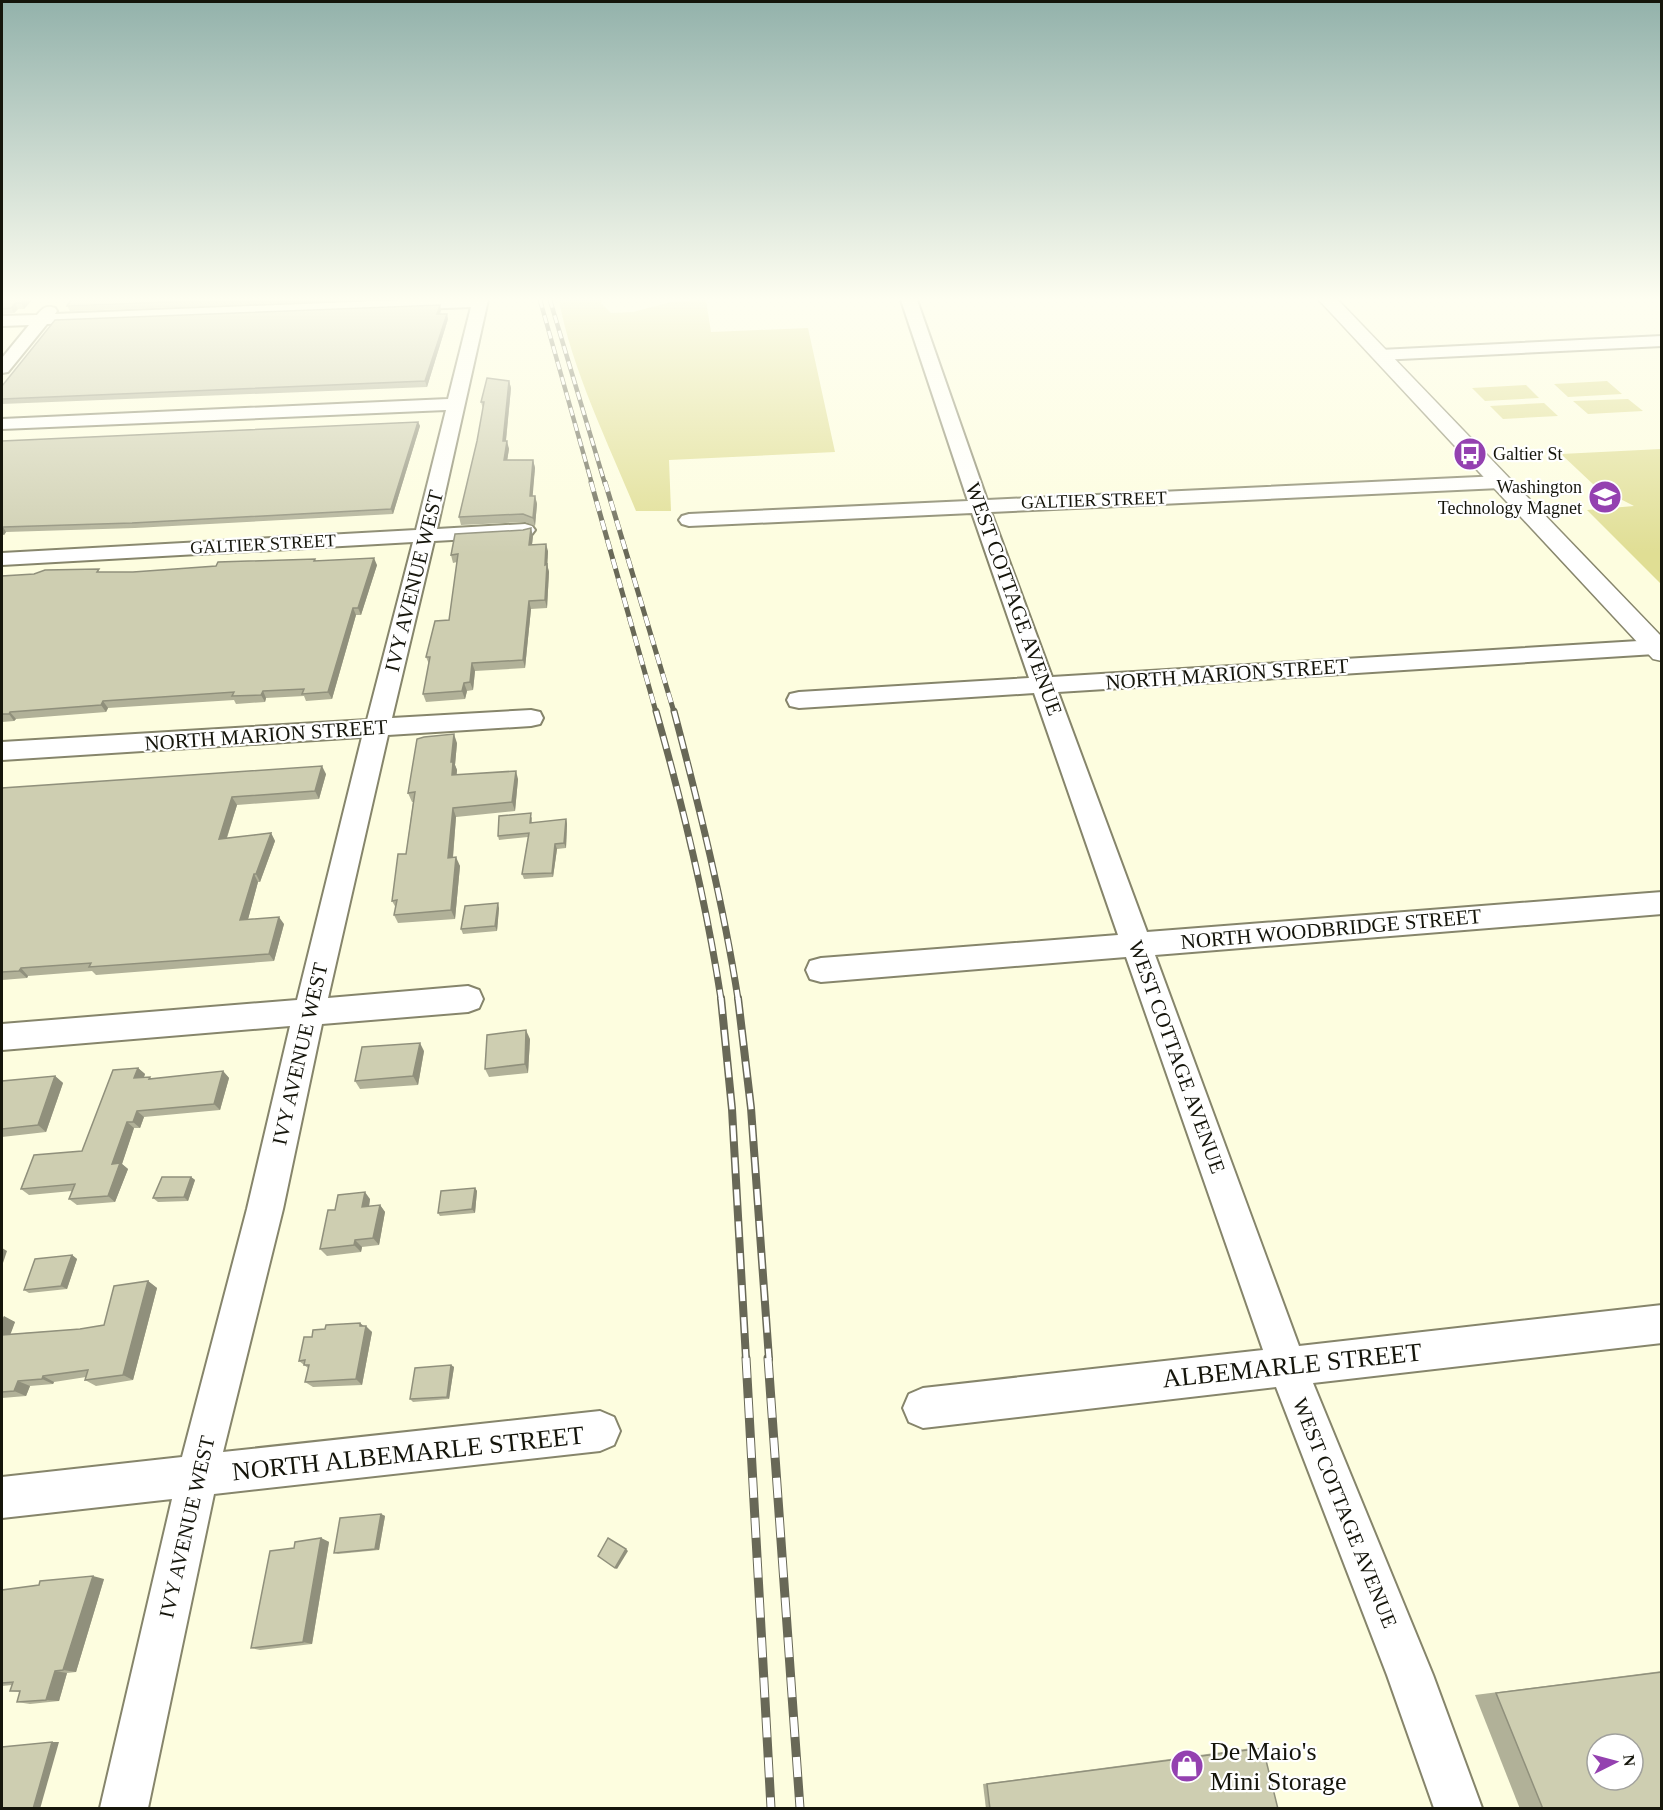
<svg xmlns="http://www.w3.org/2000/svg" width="1663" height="1810" font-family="'Times New Roman',serif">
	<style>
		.green { fill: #e0de94 }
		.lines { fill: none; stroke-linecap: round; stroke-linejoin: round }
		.minor-casing { stroke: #86856b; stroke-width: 4 }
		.tertiary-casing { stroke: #86856b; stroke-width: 3 }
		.minor { fill: #fff; fill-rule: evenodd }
		.tertiary { fill: #fff; fill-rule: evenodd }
		.rail-far4-casing { stroke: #686857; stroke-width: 4.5 }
		.rail-far3-casing { stroke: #686857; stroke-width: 5 }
		.rail-far2-casing { stroke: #686857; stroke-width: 7 }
		.rail-far1-casing { stroke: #686857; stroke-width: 8 }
		.rail-casing { stroke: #686857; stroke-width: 9 }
		.rail-far4 { stroke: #fff; stroke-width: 3; stroke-dasharray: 8; stroke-linecap: butt }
		.rail-far3 { stroke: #fff; stroke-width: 4; stroke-dasharray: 10; stroke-linecap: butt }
		.rail-far2 { stroke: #fff; stroke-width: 4.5; stroke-dasharray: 13; stroke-linecap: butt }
		.rail-far1 { stroke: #fff; stroke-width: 5; stroke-dasharray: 16; stroke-linecap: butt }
		.rail { stroke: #fff; stroke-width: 7; stroke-dasharray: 20; stroke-linecap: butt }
		.wall { fill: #b1b198 }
		.shaded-wall { fill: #90907c }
		.building { fill: #ceceb1; stroke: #90907c; stroke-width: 1.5; fill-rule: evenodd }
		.labels { text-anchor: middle; stroke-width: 4.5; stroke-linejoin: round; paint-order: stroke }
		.far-poi-label { font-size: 18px; fill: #15150b; stroke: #fff; text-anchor: start }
		.far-street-label { font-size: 18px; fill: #15150b; stroke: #fff }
		.street-label { font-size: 21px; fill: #15150b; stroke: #fff }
		.near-street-label { font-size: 26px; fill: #15150b; stroke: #fff }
		.near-poi-label { font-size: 26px; fill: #15150b; stroke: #fff; text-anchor: start }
	</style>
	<rect width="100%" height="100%" fill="#fdfddf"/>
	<g class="green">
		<path d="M559 300H602L601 303 611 313 633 312 671 302 706 300 711 332 808 328 835 452 669 460 671 511H636C610 447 571 368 559 300Z"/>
		<polygon points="1607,381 1622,394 1568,397 1554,384"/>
		<polygon points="1526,385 1539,398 1485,401 1472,388"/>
		<polygon points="1628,399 1643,411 1588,414 1573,401"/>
		<polygon points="1544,403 1558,416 1503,419 1490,406"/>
		<polygon points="1661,449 1662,449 1661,584 1587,510 1634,506 1595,486 1561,454"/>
	</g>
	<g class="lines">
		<defs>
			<g id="minor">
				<path d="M401 300H488L437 529 525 524 532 526 535 530 532 534 525 536 434 541 392 718 531 710 540 712 543 718 540 724 531 726 388 735 328 998 468 986 479 990 483 999 479 1008 468 1012 322 1024 283 1209 223 1452 600 1411 614 1417 620 1431 614 1445 600 1451 214 1494 148 1808H100L172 1499 2 1518V1477L182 1457 247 1209 290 1026 2 1050V1024L297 1000 362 737 2 760V742L367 720 413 542 2 565V553L416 530 446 410 2 429V419L448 399 471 307 47 324 8 372 2 373V358L29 325 2 326V316L37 315C43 308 46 305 55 308L57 311 55 314Z"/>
				<polygon points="901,300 917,300 987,500 1500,476 1507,478 1510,482 1507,486 1500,488 991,512 1052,677 1655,640 1662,642 1662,652 1655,654 1058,692 1147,932 1662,892 1662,914 1155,955 1299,1346 1662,1305 1662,1343 1313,1383 1433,1675 1482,1808 1434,1808 1387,1675 1276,1387 923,1428 909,1422 903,1408 909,1394 923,1388 1263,1350 1126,957 821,982 810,979 806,970 810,961 821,958 1118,935 1034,693 799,708 790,706 787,700 790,694 799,692 1029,678 972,513 689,526 682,524 679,520 682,516 689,514 968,501"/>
				<polygon points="1662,336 1662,346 1380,360 1372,355 1380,350"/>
			</g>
			<polygon id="tertiary" points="1319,300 1338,300 1662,637 1662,661 1653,659"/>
		</defs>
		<use href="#minor" class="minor-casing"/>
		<use href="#tertiary" class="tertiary-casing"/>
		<use href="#minor" class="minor"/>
		<use href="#tertiary" class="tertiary"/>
		<defs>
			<g id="rail-far4">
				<polyline points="540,300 592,484"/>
				<polyline points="550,300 605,484"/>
			</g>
			<g id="rail-far3">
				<polyline points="591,482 656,712"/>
				<polyline points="605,482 674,712"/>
			</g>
			<g id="rail-far2">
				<path d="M656 711C683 806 706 901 721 999"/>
				<path d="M674 711C699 806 723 902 738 999"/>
			</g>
			<g id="rail-far1">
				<polyline points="721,998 732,1109 746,1359"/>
				<polyline points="738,998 751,1108 769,1359"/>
			</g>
			<g id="rail">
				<polyline points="746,1358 771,1808"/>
				<polyline points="768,1358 800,1808"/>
			</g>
		</defs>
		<use href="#rail-far4" class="rail-far4-casing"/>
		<use href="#rail-far3" class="rail-far3-casing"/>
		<use href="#rail-far2" class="rail-far2-casing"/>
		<use href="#rail-far1" class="rail-far1-casing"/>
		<use href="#rail" class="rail-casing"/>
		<use href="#rail-far4" class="rail-far4"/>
		<use href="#rail-far3" class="rail-far3"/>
		<use href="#rail-far2" class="rail-far2"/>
		<use href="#rail-far1" class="rail-far1"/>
		<use href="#rail" class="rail"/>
	</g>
	<g class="wall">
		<polygon points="2,300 32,300 24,309 18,309 14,313 2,314"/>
		<polygon points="71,300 370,300 70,311 67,306"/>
		<polygon points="441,310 440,314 448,319 427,387 2,404 2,386"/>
		<polygon points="509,381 511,388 506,441 509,449 507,460 533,460 535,468 532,496 535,496 537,504 535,526 525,522 461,525 459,517 477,441 483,409 481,402"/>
		<polygon points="418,422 420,426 393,514 135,528 6,532 4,535 2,535 2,441"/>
		<polygon points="533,536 532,544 548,551 547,564 549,572 547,608 531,609 525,668 475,671 473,690 467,691 465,699 426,702 423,694 429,664 426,657 449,620 457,562 453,563 451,555"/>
		<polygon points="315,559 316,561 377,565 361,615 356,615 332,699 306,701 304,696 266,698 265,702 236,704 234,700 108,708 106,712 16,719 14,721 2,722 2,576 133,572"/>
		<polygon points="457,743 455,765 457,770 456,775 518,779 515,811 456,817 453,858 460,866 455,919 398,923 394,915 396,908 392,901 406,854 413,802 412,802 408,793"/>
		<polygon points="326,774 319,799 237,805 227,838 271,833 275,841 260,882 258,882 248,919 284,924 274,961 96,975 92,971 28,976 27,978 2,980 2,788"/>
		<polygon points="532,817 532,823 566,819 567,824 566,848 557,849 553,877 524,879 522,874 528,837 499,840 498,836"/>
		<polygon points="499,908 497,931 463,934 461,929"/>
		<polygon points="530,1039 528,1073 489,1077 485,1069"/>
		<polygon points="424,1051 418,1085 360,1089 355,1081"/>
		<polygon points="138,1068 145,1074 144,1077 150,1077 151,1079 223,1071 229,1078 220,1110 144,1117 140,1128 134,1128 122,1164 128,1169 115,1202 77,1205 69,1199 72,1191 29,1195 21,1189 82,1151"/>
		<polygon points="55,1076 63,1083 46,1132 2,1137 2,1081"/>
		<polygon points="191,1177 195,1180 188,1201 158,1202 153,1198"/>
		<polygon points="475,1188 477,1191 475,1213 440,1216 438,1213"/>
		<polygon points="370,1199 369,1206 380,1205 385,1212 379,1245 362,1247 361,1252 327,1256 320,1249 335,1210"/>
		<polygon points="72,1255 77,1259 67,1289 29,1293 24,1290"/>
		<polygon points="148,1281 157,1288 133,1380 96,1386 85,1380 86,1377 54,1382 53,1384 30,1386 26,1396 2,1398 2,1316 15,1322 10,1334 80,1329 104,1325"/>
		<polygon points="360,1323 372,1332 362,1385 313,1387 305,1382 308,1368 299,1361 312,1337"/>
		<polygon points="451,1365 454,1367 449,1399 413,1402 410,1399"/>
		<polygon points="381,1514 385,1516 379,1550 338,1554 334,1553"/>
		<polygon points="321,1538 329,1542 312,1644 260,1650 251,1648 294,1548"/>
		<polygon points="104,1579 76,1672 67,1673 59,1701 30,1704 17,1702 20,1692 10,1691 12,1685 2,1686 2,1590"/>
		<polygon points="1662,1671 1662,1809 1520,1809 1475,1695"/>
		<polygon points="1252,1748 1263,1748 1278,1809 986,1809 983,1784"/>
	</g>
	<g class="shaded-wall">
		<polygon points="24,300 32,300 24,309 21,303"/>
		<polygon points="15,303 18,309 14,313 11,308"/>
		<polygon points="440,305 441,310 438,319 437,314"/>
		<polygon points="447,314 448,319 427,387 425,381"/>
		<polygon points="509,381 511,388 505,449 503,441"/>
		<polygon points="418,422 420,426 393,514 391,509"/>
		<polygon points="507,441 509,449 506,468 504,460"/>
		<polygon points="533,460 535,468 532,504 530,496"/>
		<polygon points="535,496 537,504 535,526 533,518"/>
		<polygon points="3,527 6,532 4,535 2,532"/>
		<polygon points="531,528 533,536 531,553 529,545"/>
		<polygon points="546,544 548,551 547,573 545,565"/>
		<polygon points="374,558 377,565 361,615 358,608"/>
		<polygon points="547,564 549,572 547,608 545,600"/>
		<polygon points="529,601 531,609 525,668 523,660"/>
		<polygon points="353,608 356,615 332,699 328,692"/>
		<polygon points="472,663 475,671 473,690 470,682"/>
		<polygon points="464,683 467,691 465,699 462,691"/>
		<polygon points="263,691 266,698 265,702 261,695"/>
		<polygon points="103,701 108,708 106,712 101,705"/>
		<polygon points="10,712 16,719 14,721 9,714"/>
		<polygon points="454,734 457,743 455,765 457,770 456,784 452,775 451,762"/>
		<polygon points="322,766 326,774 319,799 315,791"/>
		<polygon points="516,771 518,779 515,811 512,802"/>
		<polygon points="232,797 237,805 224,846 219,839"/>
		<polygon points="453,808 456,817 452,867 448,858"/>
		<polygon points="566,819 567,824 566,848 564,843"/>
		<polygon points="271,833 275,841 260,882 256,874"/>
		<polygon points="555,844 557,849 553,877 552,873"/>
		<polygon points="456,857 460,866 455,919 451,910"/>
		<polygon points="254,874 258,882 246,927 240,920"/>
		<polygon points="498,903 499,908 497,931 495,926"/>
		<polygon points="279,917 284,924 274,961 269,954"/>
		<polygon points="21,968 28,976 27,978 19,971"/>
		<polygon points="526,1030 530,1039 528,1073 525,1064"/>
		<polygon points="420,1043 424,1051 418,1085 413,1076"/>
		<polygon points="138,1068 145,1074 141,1085 134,1078"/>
		<polygon points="223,1071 229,1078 220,1110 214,1104"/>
		<polygon points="55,1076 63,1083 46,1132 38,1125"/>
		<polygon points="137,1111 144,1117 140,1128 133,1122"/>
		<polygon points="127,1122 134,1128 122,1164 128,1169 115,1202 108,1196 112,1164"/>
		<polygon points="191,1177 195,1180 188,1201 184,1197"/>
		<polygon points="475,1188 477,1191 475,1213 472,1209"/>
		<polygon points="365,1192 370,1199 368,1214 362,1207"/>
		<polygon points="380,1205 385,1212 379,1245 373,1238"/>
		<polygon points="355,1240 362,1247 361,1252 354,1245"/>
		<polygon points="2,1248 7,1251 2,1266"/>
		<polygon points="72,1255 77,1259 67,1289 61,1286"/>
		<polygon points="148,1281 157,1288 133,1380 123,1375"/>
		<polygon points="4,1316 15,1322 8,1341 2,1338 2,1322"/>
		<polygon points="360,1323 365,1328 366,1326 372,1332 362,1385 356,1379"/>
		<polygon points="451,1365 454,1367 449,1399 447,1397"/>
		<polygon points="43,1376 54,1382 53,1384 42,1379"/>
		<polygon points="18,1381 30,1386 26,1396 14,1391"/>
		<polygon points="381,1514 385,1516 379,1550 375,1549"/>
		<polygon points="321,1538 329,1542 312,1644 303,1642"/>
		<polygon points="626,1549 628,1551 617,1569 615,1568"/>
		<polygon points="93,1576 104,1579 76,1672 63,1670"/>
		<polygon points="55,1671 67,1673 59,1701 46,1700"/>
		<polygon points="52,1742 59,1742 40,1809 33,1809"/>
	</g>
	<g class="building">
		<polygon points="2,300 24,300 21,303 15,303 11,308 2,309"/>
		<polygon points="71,300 217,300 67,306"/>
		<polygon points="440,305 437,314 447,314 425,381 2,399 2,386 55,320"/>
		<polygon points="487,378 509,381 503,441 507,441 504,460 533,460 530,496 535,496 533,518 523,514 459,517 477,441 484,402 481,402"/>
		<polygon points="418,422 391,509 132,523 3,527 2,529 2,441"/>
		<polygon points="531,528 529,545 546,544 545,565 547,564 545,600 529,601 523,660 472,663 470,682 464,683 462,691 423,694 430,657 426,657 435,621 449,620 458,554 451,555 455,534 523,530"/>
		<polygon points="374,558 358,608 353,608 328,692 302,694 304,689 263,691 261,695 232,696 234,692 103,701 101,705 10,712 9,714 2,714 2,576 34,574 45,570 99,569 97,572 133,572 216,566 218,562 315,559 314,561"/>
		<polygon points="454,734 451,762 453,762 452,775 516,771 512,802 453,808 448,858 456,857 451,910 394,915 397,900 392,901 398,854 406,854 415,792 408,793 417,739 424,737"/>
		<polygon points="322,766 315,791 232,797 219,839 271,833 256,874 254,874 240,920 279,917 269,954 89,967 91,963 21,968 19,971 2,972 2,788"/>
		<polygon points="531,813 530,823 566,819 564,843 555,844 552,873 522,874 529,833 498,836 499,816"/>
		<polygon points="498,903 495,926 461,929 465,906"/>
		<polygon points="526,1030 525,1064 485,1069 487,1035"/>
		<polygon points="420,1043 413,1076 355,1081 362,1047"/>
		<polygon points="138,1068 134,1078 150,1077 149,1079 223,1071 214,1104 137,1111 133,1122 127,1122 112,1164 120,1163 108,1196 69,1199 75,1184 21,1189 34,1155 82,1151 113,1070"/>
		<polygon points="55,1076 38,1125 2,1129 2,1081"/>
		<polygon points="162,1177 191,1177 184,1197 153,1198"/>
		<polygon points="475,1188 472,1209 438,1213 441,1191"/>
		<polygon points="365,1192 362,1207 380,1205 373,1238 355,1240 354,1245 320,1249 328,1210 335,1210 338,1195"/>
		<polygon points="72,1255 61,1286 24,1290 35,1259"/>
		<polygon points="148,1281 123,1375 85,1380 88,1370 43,1376 42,1379 18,1381 14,1391 2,1392 2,1335 80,1329 104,1325 114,1286"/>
		<polygon points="360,1323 360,1326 366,1326 356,1379 305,1382 309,1365 304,1365 305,1360 299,1361 304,1337 312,1337 313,1330 325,1329 326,1325"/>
		<polygon points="451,1365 447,1397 410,1399 415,1368"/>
		<polygon points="381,1514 375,1549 334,1553 340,1518"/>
		<polygon points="321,1538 303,1642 251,1648 270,1551 294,1548 295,1542"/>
		<polygon points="608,1538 626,1549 615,1568 598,1556"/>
		<polygon points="93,1576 63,1670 55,1671 46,1700 17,1702 20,1691 10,1691 13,1682 2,1683 2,1590 39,1585 40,1581"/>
		<path d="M1662 1672V1809H1543L1496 1693ZM1597 1744H1633V1780H1597Z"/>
		<polygon points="52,1742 33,1809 2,1809 2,1747"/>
		<polygon points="1263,1748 1278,1809 990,1809 987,1784"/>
	</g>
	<linearGradient id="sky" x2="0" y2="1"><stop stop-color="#93b2ab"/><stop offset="0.54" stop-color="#fefef1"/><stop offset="1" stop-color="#fefef1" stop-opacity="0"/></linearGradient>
	<rect width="1663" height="554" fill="url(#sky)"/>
	<defs>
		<symbol id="bus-disc" viewBox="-11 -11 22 22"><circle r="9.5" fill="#9441b0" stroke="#fff"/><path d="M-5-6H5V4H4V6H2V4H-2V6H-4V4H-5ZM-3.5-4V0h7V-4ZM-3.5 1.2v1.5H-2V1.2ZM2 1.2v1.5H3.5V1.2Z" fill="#fff"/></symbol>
		<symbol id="school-disc" viewBox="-11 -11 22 22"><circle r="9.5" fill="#9441b0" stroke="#fff"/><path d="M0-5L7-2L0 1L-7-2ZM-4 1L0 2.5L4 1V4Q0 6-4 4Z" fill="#fff"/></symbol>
		<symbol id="shop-disc" viewBox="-11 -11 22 22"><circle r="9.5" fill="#9441b0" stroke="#fff"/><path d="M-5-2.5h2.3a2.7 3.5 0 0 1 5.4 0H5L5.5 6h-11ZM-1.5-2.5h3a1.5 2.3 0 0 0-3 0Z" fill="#fff"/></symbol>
	</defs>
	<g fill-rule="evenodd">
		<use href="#bus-disc" x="1451" y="435" width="38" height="38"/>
		<use href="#school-disc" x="1586" y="478" width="38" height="38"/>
		<use href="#shop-disc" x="1168" y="1747" width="38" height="38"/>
	</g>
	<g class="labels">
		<g class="far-poi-label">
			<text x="1493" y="460">Galtier St</text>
			<text x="1582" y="493" text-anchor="end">Washington<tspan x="1582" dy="21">Technology Magnet</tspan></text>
		</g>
		<g class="far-street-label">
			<text transform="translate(1094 500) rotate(-2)" y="6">GALTIER STREET</text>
			<text transform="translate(263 544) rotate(-3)" y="6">GALTIER STREET</text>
		</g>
		<g class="street-label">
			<text transform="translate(414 581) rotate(-76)" y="7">IVY AVENUE WEST</text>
			<text transform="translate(1014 599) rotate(70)" y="7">WEST COTTAGE AVENUE</text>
			<text transform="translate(1227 674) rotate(-4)" y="7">NORTH MARION STREET</text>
			<text transform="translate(266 735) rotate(-4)" y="7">NORTH MARION STREET</text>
			<text transform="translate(1331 929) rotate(-5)" y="7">NORTH WOODBRIDGE STREET</text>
			<text transform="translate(300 1054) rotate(-77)" y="7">IVY AVENUE WEST</text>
			<text transform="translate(1177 1057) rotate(70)" y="7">WEST COTTAGE AVENUE</text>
			<text transform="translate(1345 1513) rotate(68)" y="7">WEST COTTAGE AVENUE</text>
			<text transform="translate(187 1527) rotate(-77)" y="7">IVY AVENUE WEST</text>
		</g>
		<g class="near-street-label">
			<text transform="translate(1292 1365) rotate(-6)" y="9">ALBEMARLE STREET</text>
			<text transform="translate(408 1453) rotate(-6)" y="9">NORTH ALBEMARLE STREET</text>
		</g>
		<g class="near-poi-label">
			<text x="1210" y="1760">De Maio's<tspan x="1210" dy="30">Mini Storage</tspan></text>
		</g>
	</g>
	<rect width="1663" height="1810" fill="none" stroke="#15150b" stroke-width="6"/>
	<g transform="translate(1615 1762) rotate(84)"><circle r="28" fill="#ffffff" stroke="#a1a19d" stroke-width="1.5"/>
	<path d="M0-4.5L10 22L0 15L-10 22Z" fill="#9441b0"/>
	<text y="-9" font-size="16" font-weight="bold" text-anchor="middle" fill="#15150b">N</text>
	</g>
</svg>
